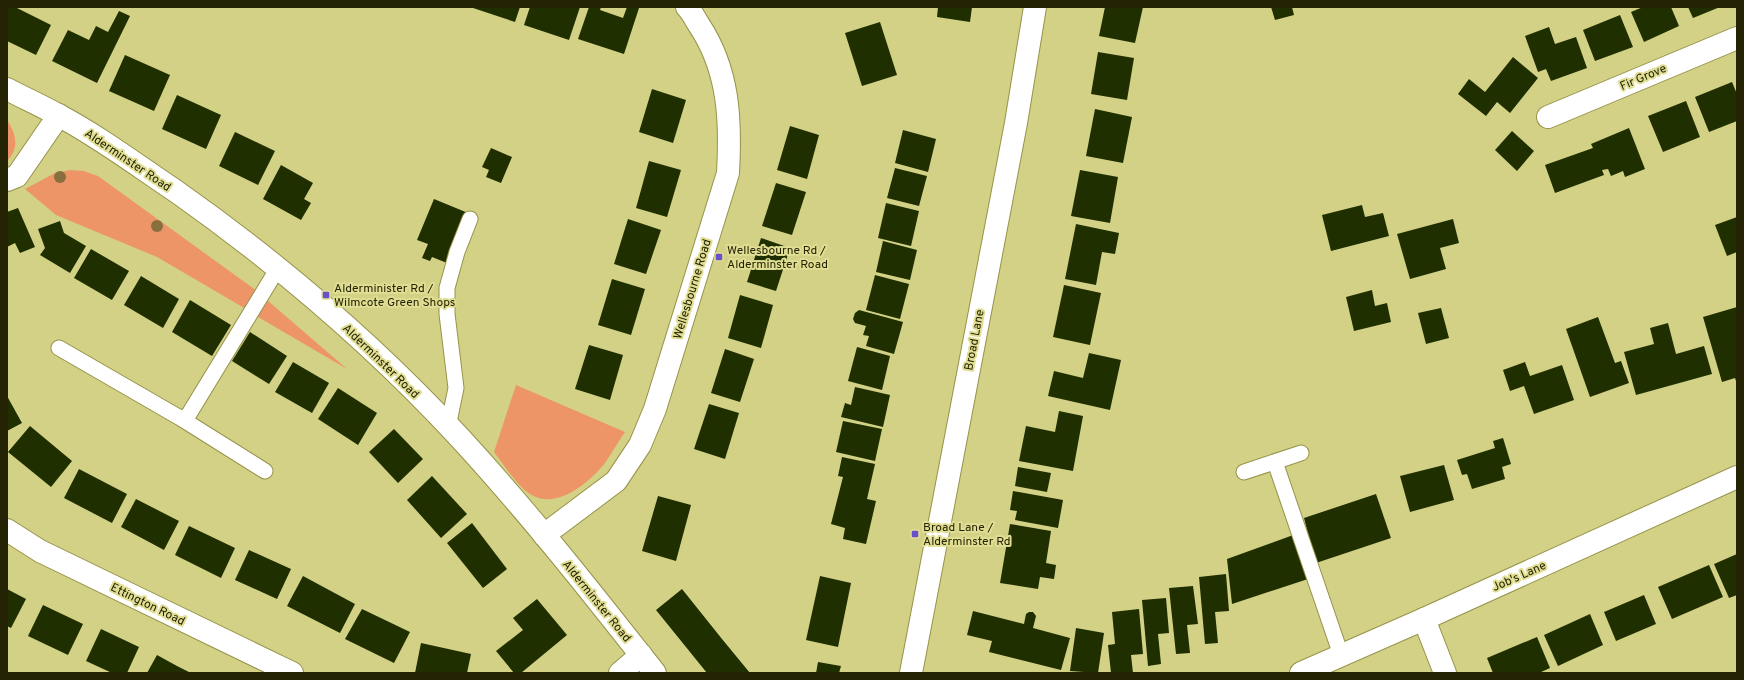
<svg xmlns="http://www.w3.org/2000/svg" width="1744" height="680" font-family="Overpass,sans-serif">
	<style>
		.green { fill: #ee9568 }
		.building { fill: #1f2f00 }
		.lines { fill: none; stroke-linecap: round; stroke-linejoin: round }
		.service-casing { stroke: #96934a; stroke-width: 17 }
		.minor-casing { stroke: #96934a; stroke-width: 24 }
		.tertiary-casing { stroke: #96934a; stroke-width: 24 }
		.service { stroke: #fff; stroke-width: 15 }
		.minor { stroke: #fff; stroke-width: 22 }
		.tertiary { stroke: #fff; stroke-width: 22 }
		.tree { fill: #896f3e }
		.poi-dot { fill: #6852cb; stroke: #e0de93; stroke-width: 1.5 }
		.labels { text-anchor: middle; stroke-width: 4; stroke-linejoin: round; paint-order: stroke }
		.street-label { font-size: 12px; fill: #242304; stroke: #e0de93 }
		.poi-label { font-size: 12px; fill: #242304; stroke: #e0de93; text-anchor: start }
	</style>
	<rect width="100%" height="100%" fill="#d3d186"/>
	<g class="green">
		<path d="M7 120C16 134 20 148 7 161Z"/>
		<polygon points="70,170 84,171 98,176 257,291 246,309 157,257 56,215 25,189 55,173"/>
		<polygon points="267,300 347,369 258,317"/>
		<path d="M516 385 625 432C618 442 612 453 605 463 589 483 556 511 530 494 517 486 504 465 494 452Z"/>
	</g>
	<g class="building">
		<polygon points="8,7 15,7 51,25 36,55 7,41"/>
		<polygon points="470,7 520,7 515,22"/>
		<polygon points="530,7 580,7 569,40 524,25"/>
		<polygon points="589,7 601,7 600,10 623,18 627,7 639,8 624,54 578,39"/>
		<polygon points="938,7 972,7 970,22 937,17"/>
		<polygon points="1105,7 1143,7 1135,43 1099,36"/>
		<polygon points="1271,7 1292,7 1294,15 1275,20"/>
		<polygon points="1643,7 1671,7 1679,26 1644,42 1631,12"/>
		<polygon points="1688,7 1720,7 1693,18"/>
		<polygon points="119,11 130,16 97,83 52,61 68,30 89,40 96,26 108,32"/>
		<polygon points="1620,15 1633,47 1595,61 1583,30"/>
		<polygon points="880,22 897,75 862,86 845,33"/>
		<polygon points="1549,27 1555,44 1576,37 1587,68 1551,81 1546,69 1538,72 1525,36"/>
		<polygon points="1098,52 1134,58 1127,100 1091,94"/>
		<polygon points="125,55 170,75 154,111 109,91"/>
		<polygon points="1513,57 1538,78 1510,113 1497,102 1486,116 1458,94 1469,79 1485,92"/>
		<polygon points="1732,82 1737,94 1737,121 1709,132 1695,97"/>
		<polygon points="652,89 686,100 673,143 639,132"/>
		<polygon points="177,95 221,115 206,149 162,129"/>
		<polygon points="1686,101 1700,137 1663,152 1648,116"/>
		<polygon points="1095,109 1132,117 1123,163 1086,156"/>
		<polygon points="790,126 819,135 807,179 777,170"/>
		<polygon points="1629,128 1645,169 1625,177 1623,171 1611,176 1608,169 1602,170 1604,175 1555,193 1545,165 1593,148 1591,144"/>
		<polygon points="903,130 936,139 928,172 895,163"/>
		<polygon points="1512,131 1534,151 1517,171 1495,150"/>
		<polygon points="235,132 275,151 258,185 219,166"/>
		<polygon points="491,148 512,157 501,183 486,177 489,170 482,167"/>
		<polygon points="649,161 681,170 667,217 636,208"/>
		<polygon points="281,165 313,183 304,199 311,203 301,220 263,199"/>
		<polygon points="895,168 927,176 919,206 887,198"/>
		<polygon points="1080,170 1118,177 1110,223 1071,216"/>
		<polygon points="776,183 806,192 792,235 762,226"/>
		<polygon points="434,199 468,213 447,263 432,257 430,261 422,258 428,244 417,240"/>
		<polygon points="886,203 919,211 911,246 878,238"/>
		<polygon points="1362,205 1365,217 1383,213 1389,236 1331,251 1322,215"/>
		<polygon points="18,208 35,247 20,253 15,243 7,247 7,212"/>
		<polygon points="1737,217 1737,252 1727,256 1715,225"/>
		<polygon points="628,219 661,230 646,274 614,264"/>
		<polygon points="1453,219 1459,243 1440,248 1446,269 1410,279 1397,234"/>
		<polygon points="60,221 64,233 86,246 70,273 40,255 45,248 38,229"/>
		<polygon points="1076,224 1119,233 1115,254 1102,252 1096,285 1065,279"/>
		<polygon points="761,238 790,248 776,291 747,282"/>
		<polygon points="883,241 917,250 910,280 876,272"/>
		<polygon points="91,249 129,271 112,300 74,278"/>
		<polygon points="875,275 909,284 900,319 866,310"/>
		<polygon points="141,276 179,299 163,328 124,305"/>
		<polygon points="612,279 645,289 631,335 598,325"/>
		<polygon points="1064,285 1101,293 1090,345 1053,337"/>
		<polygon points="1372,290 1375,306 1387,303 1391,322 1354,331 1346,297"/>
		<polygon points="740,295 773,305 761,348 728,338"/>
		<polygon points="190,300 231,325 212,356 172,332"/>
		<polygon points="1737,307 1737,384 1735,378 1722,382 1703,317"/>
		<polygon points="1441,308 1449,338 1426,344 1418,313"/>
		<polygon points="859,310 903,322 894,354 866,346 869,336 863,335 866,326 855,323 853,319 855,313"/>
		<polygon points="1598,317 1615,363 1621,361 1629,383 1590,397 1566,329"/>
		<polygon points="1668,323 1676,354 1704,346 1712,374 1636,395 1624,352 1654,344 1650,328"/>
		<polygon points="250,332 287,356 269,384 232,361"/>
		<polygon points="589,345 623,355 610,400 575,389"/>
		<polygon points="857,347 890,356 882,390 848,381"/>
		<polygon points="725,349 754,359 740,402 711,393"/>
		<polygon points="1089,353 1121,360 1110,410 1048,396 1054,371 1083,378"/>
		<polygon points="293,362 329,383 312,413 275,392"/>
		<polygon points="1525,362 1530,376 1562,365 1574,400 1534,414 1524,386 1510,391 1503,370"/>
		<polygon points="855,387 890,395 883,427 841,417 845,403 851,405"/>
		<polygon points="338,388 377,413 358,445 318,419"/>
		<polygon points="7,396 22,423 7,431"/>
		<polygon points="709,404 739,413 725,459 694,449"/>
		<polygon points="1059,411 1083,416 1073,471 1019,461 1026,426 1055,432"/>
		<polygon points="843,421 882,429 875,461 836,452"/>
		<polygon points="30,426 72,461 51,487 8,452"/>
		<polygon points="394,429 423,459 398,483 369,452"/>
		<polygon points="1503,438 1511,464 1502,467 1505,479 1472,489 1467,474 1462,475 1457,460 1495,448 1493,441"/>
		<polygon points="842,457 875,464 867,499 876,501 866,544 843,539 845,528 831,524 843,477 838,476"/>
		<polygon points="1444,465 1454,500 1410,512 1400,476"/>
		<polygon points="1018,467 1051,473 1047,492 1015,486"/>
		<polygon points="79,469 127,494 112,523 64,498"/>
		<polygon points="432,476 467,514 441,538 407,500"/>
		<polygon points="1013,491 1063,500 1058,528 1015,520 1017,511 1010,510"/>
		<polygon points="1376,494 1391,538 1316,563 1304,518"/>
		<polygon points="658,496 691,505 676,561 642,551"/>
		<polygon points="136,499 179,521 164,550 121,527"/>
		<polygon points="472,523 507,569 483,588 447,543"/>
		<polygon points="1010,524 1051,531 1046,563 1056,565 1054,579 1040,577 1038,589 1000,583"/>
		<polygon points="189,526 235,548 221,578 175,555"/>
		<polygon points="1296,534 1311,578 1232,604 1227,559"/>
		<polygon points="249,550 291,569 277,599 235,580"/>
		<polygon points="1737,554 1737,595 1729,598 1714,564"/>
		<polygon points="1709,565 1723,597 1672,619 1658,587"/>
		<polygon points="1226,574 1229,611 1215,612 1218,643 1205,644 1199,577"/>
		<polygon points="303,576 355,604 340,633 287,606"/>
		<polygon points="820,576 851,583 838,647 806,640"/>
		<polygon points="1193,586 1198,624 1187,625 1190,653 1176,654 1169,588"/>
		<polygon points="7,589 26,599 11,628 7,626"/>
		<polygon points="682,589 722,639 750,673 707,673 656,610"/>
		<polygon points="1644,595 1656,624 1616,641 1604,612"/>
		<polygon points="1166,598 1169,633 1158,634 1161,664 1148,666 1142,600"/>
		<polygon points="537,599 567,635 521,673 514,673 496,651 523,630 513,618"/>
		<polygon points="43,605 83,624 68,655 28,636"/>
		<polygon points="362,609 410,632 394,663 345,639"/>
		<polygon points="1139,609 1143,654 1131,655 1133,673 1111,673 1108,645 1115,644 1112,612"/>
		<polygon points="973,611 1024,624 1026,614 1029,612 1033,612 1036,616 1033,628 1070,638 1061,670 989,652 992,641 967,635"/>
		<polygon points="1590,614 1603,645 1558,666 1544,635"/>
		<polygon points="1076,628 1104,633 1098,673 1070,671"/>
		<polygon points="101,629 139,647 127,673 112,673 86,661"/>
		<polygon points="1537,637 1550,668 1539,673 1493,673 1487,658"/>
		<polygon points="421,643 471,654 467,673 415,673"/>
		<polygon points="157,655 177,666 191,673 147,673"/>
		<polygon points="818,662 841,666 839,673 816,673"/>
	</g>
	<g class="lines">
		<defs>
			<g id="service">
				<polyline points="59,348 182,419 189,414 278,268"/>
				<polyline points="182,419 265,471"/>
				<polyline points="448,427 456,388 447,314 447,288 457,252 470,219"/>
				<polyline points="1275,462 1341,655"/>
				<polyline points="1244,472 1301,453"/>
			</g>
			<g id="minor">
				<polyline points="1548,117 1737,38"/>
				<polyline points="7,180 17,176 59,115"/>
				<polyline points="7,530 40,551 292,673"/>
				<path d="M544 535 616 481 640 445 655 409 728 173C731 120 729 70 699 25 695 19 692 12 687 7"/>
				<polyline points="1424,619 1445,673"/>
				<polyline points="620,673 641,655"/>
			</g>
			<g id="tertiary">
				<path d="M7 89C24 98 42 106 58 115 100 137 138 166 177 192 279 264 375 346 460 438 529 513 592 593 655 673"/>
				<polyline points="911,673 1016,123 1035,7"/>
				<polyline points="1301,673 1424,619 1737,477"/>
			</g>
		</defs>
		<use href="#service" class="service-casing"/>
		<use href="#minor" class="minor-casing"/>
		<use href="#tertiary" class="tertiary-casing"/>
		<use href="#service" class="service"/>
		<use href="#minor" class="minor"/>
		<use href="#tertiary" class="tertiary"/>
	</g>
	<g class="tree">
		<circle cx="60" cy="177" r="6"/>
		<circle cx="157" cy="226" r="6"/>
	</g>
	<g class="poi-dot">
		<rect x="715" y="253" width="8" height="8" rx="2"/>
		<rect x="322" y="291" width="8" height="8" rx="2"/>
		<rect x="911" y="530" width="8" height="8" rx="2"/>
	</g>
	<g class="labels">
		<g class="street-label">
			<text transform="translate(1643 77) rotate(-23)" y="4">Fir Grove</text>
			<text transform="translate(128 160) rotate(34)" y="4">Alderminster Road</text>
			<text transform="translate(692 289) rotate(-73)" y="4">Wellesbourne Road</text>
			<text transform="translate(974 340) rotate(-79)" y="4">Broad Lane</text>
			<text transform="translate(381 361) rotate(44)" y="4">Alderminster Road</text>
			<text transform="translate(1519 576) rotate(-24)" y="4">Job's Lane</text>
			<text transform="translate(597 601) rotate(51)" y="4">Alderminster Road</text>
			<text transform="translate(148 604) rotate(26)" y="4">Ettington Road</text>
		</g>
		<g class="poi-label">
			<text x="727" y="254">Wellesbourne Rd /<tspan x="727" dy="14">Alderminster Road</tspan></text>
			<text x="334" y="292">Alderminister Rd /<tspan x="334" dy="14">Wilmcote Green Shops</tspan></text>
			<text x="923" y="531">Broad Lane /<tspan x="923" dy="14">Alderminster Rd</tspan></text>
		</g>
	</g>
	<rect width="1744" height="680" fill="none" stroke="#242304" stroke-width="16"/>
</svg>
